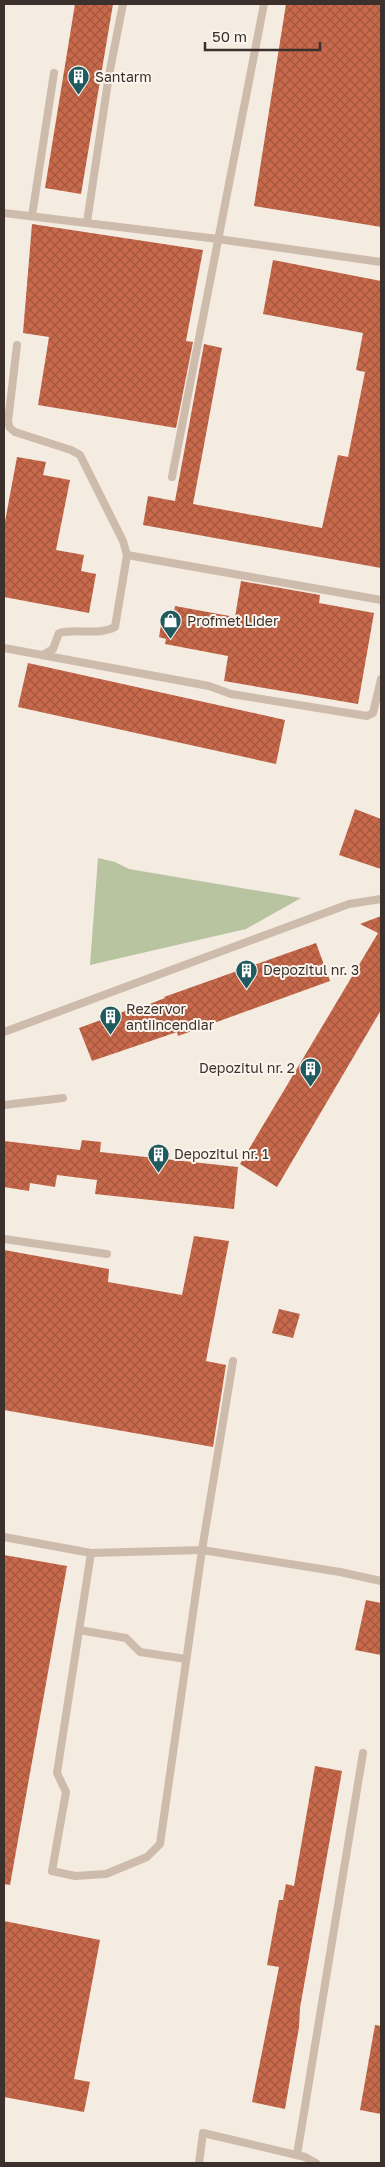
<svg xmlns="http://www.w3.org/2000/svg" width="385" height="2167" font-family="'Golos Text',sans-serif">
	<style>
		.grass { fill: #b8c4a0 }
		.building { fill: url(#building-cross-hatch) }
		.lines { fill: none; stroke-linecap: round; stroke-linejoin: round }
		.service { stroke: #cdbbac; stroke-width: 8 }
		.labels { text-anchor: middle; stroke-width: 4; stroke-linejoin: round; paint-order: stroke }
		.poi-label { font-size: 14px; fill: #3b302b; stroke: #fbf5ee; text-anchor: start }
	</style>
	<defs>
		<pattern id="building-cross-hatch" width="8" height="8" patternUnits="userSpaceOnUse" patternTransform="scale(1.25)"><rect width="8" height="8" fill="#c8694b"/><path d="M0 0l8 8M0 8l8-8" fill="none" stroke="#a4573f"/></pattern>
	</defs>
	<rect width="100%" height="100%" fill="#f4ebe1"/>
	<polygon class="grass" points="98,858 115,862 129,869 301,898 246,929 90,965"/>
	<g class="building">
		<polygon points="75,4 113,4 81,194 45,188"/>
		<polygon points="286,4 381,4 381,227 254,206"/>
		<polygon points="32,224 203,250 186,341 193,342 176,428 38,405 49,337 23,333"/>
		<polygon points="273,260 381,281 381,568 143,525 148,496 175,501 204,344 222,348 193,504 322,528 338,455 348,457 365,372 356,370 363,333 263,314"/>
		<polygon points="17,457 46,462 43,475 70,480 56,550 84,555 81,571 96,574 89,613 4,597 4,527"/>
		<polygon points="241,581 320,595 319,603 374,613 358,704 224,681 228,656 165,644 166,639 159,637 162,619 172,621 175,606 235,617"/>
		<polygon points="28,663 285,720 276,764 18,707"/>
		<polygon points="355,809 381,819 381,869 339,855"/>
		<polygon points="381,916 381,1010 277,1187 240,1164 378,933 360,924"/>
		<polygon points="316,943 330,981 178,1036 177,1032 92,1061 79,1028 128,1010 129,1012 165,998 164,997"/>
		<polygon points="82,1140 101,1142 100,1152 238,1167 234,1209 95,1194 97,1180 57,1175 55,1187 30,1183 29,1191 4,1187 4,1141 80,1150"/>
		<polygon points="194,1236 229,1241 206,1361 226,1365 213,1447 4,1410 4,1250 109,1269 108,1282 182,1295"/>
		<polygon points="279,1309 300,1314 293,1338 272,1333"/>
		<polygon points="4,1555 67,1566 10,1885 4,1884"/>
		<polygon points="366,1600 381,1603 381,1655 355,1650"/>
		<polygon points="315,1766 342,1771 300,2008 299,2027 285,2109 252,2102 279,1967 267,1965 279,1900 283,1900 286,1884 294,1886"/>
		<polygon points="4,1921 100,1940 74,2079 90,2082 84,2112 4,2097"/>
		<polygon points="375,2025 381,2026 381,2114 360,2110"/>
	</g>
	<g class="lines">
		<g class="service">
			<polyline points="4,213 218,239 381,262"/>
			<polyline points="32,216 54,73"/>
			<polyline points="87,222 109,75 123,4"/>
			<path d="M17 345 8 422 10 428 15 432 71 450 80 455 123 541 127 555 115 627C98 636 78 628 59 633L53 649 43 655"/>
			<polyline points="172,477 264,4"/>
			<polyline points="127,555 381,600"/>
			<polyline points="4,648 209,686 231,694 367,716 373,713 381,679"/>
			<polyline points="4,1032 349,904 381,899"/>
			<polyline points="4,1105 63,1098"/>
			<polyline points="4,1239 107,1254"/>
			<polyline points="4,1537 91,1553 202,1550 233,1361"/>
			<polyline points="91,1553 57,1773 66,1792 52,1871 75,1876 106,1874 147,1857 160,1844 202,1550 340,1572 381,1581"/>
			<polyline points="79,1630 126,1638 140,1652 186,1659"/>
			<polyline points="297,2155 363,1753"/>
			<polyline points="199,2163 203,2133 305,2157 316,2163"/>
		</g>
	</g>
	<defs>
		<symbol id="building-pin" viewBox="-11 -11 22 30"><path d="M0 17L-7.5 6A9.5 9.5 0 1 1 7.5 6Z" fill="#1f5a5e" stroke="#fbf5ee"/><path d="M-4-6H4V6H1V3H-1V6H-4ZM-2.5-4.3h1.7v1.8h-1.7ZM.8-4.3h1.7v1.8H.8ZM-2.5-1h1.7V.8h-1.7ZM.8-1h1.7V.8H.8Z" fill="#fff"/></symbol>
		<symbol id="shop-pin" viewBox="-11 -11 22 30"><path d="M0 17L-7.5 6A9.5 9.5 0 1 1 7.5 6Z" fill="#1f5a5e" stroke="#fbf5ee"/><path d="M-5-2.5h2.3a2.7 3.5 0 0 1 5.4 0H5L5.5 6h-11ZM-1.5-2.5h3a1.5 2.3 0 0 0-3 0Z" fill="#fff"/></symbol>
	</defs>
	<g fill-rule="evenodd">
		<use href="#building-pin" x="66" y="64" width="25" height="34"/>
		<use href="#shop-pin" x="158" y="608" width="25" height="34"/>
		<use href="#building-pin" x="234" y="958" width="25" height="34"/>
		<use href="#building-pin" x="98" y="1004" width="25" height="34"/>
		<use href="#building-pin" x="298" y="1056" width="25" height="34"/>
		<use href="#building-pin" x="146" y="1142" width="25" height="34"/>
	</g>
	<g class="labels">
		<g class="poi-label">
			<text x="95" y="82">Santarm</text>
			<text x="187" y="626">Profmet Lider</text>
			<text x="263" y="975">Depozitul nr. 3</text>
			<text x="126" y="1014">Rezervor<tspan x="126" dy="16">antiincendiar</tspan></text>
			<text x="295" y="1073" text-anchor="end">Depozitul nr. 2</text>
			<text x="174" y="1159">Depozitul nr. 1</text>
		</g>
	</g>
	<rect width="385" height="2167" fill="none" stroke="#3b302b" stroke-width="10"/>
	<path d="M205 42v8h115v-8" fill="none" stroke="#3b302b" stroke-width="2.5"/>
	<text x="212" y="42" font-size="15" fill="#3b302b" stroke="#fbf5ee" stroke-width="4" paint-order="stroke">50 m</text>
</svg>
